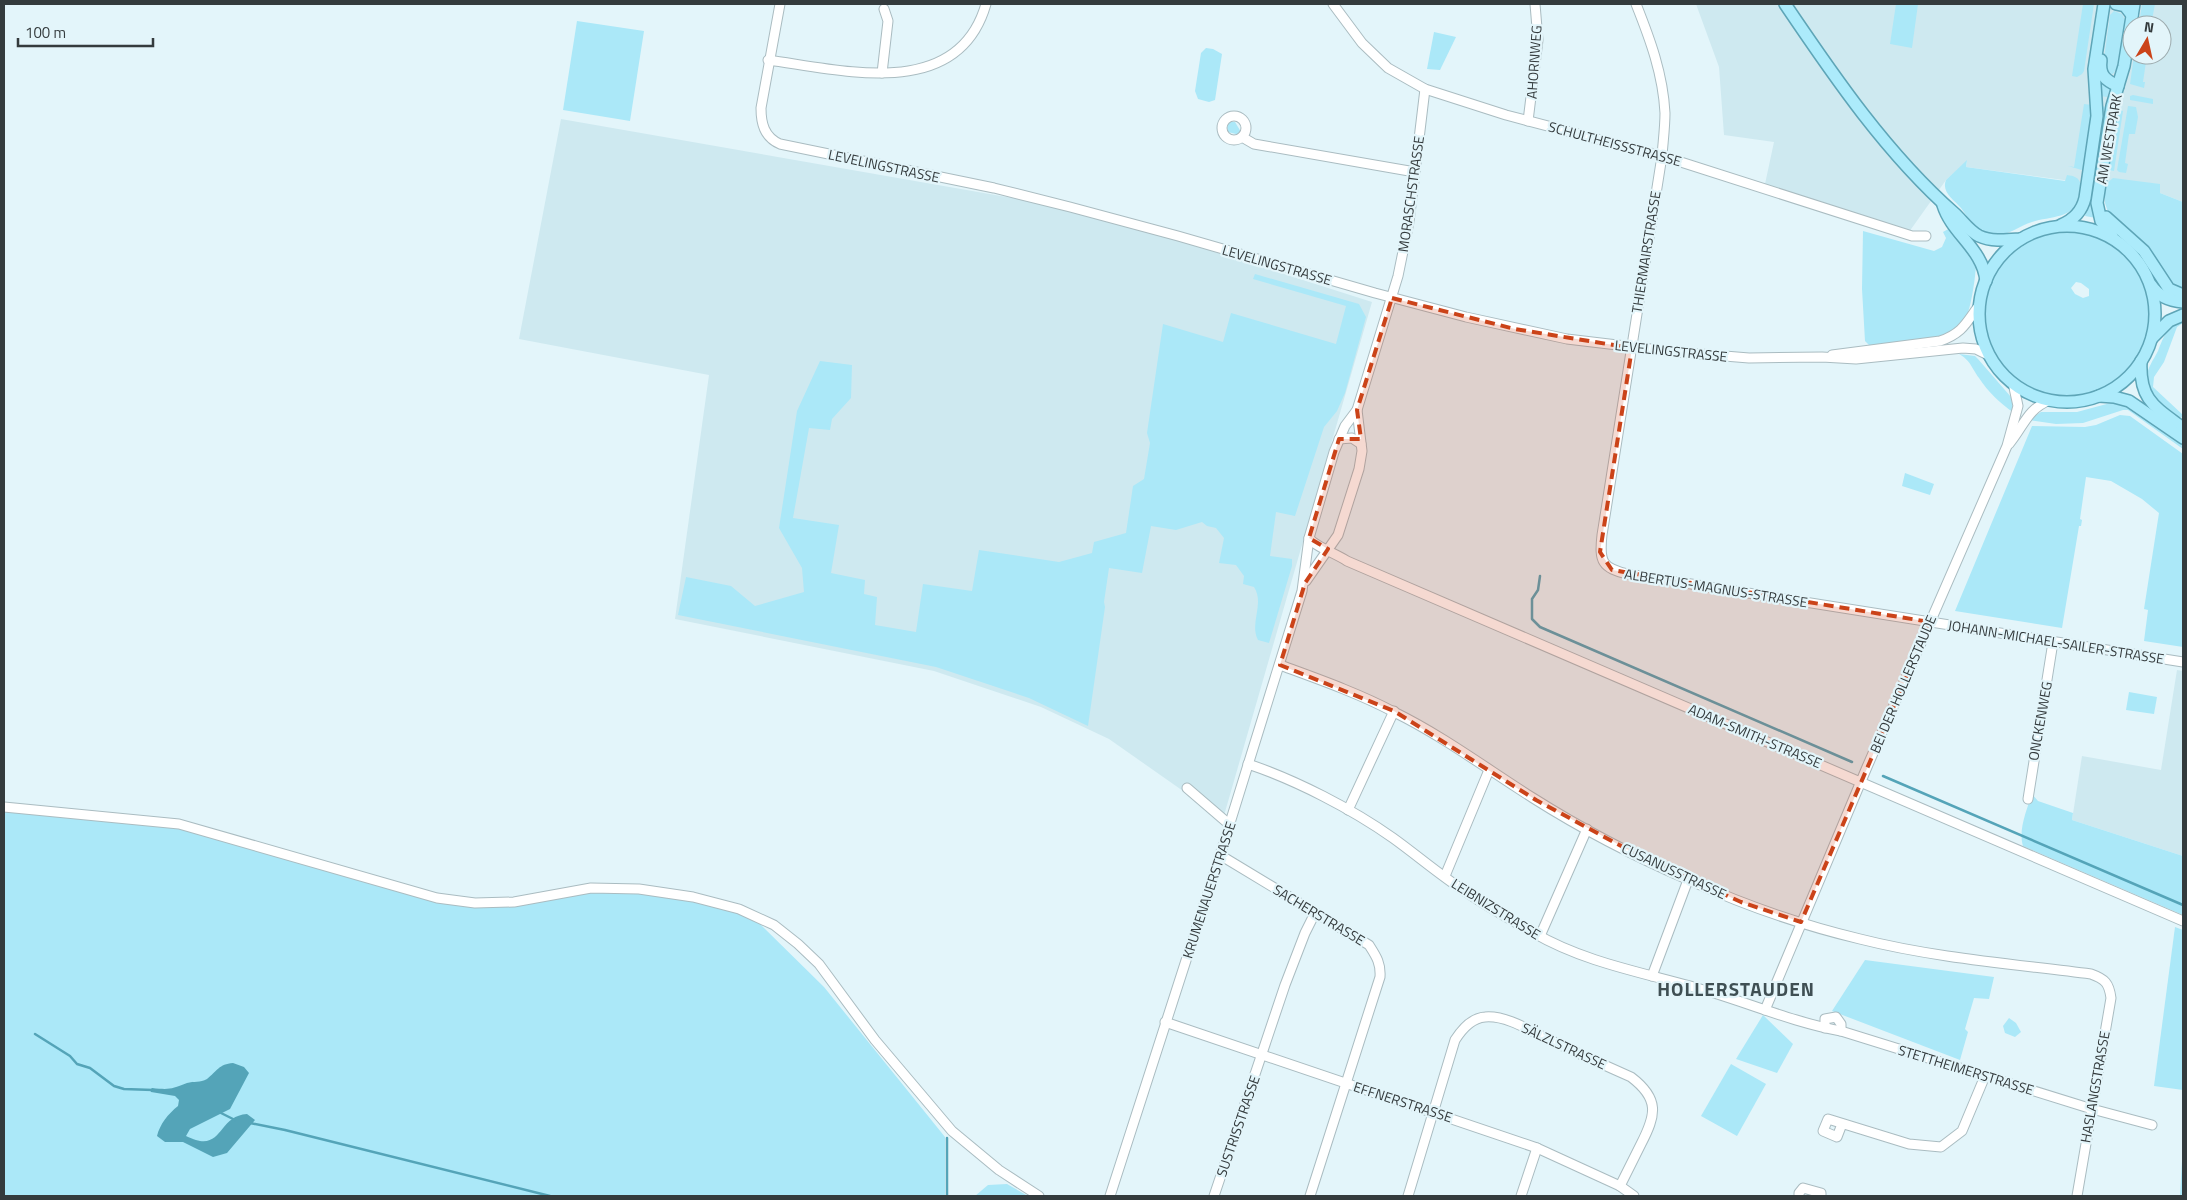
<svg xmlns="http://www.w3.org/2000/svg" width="2187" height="1200" font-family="'Titillium Web',sans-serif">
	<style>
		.built { fill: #cee9f0; fill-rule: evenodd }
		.green { fill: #abe8f8; fill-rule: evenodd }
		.water { fill: #54a4b8 }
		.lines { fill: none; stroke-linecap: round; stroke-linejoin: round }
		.stream { stroke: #54a4b8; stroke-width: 2.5 }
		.minor-casing { stroke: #aabcc1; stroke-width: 11 }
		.major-casing { stroke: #5ea5b7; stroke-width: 14 }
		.minor { stroke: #fff; stroke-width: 9 }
		.major { stroke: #acebfb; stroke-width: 11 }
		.marked { fill: #cb4319; fill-opacity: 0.2; stroke: #cb4319; stroke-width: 4; stroke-dasharray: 10 6; stroke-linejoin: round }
		.labels { text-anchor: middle; stroke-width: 4.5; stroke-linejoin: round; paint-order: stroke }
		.street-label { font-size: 14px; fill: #343b3d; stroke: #e3f5fa }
		.district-label { font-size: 19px; font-weight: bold; letter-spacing: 1px; fill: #3f4f53; stroke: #e3f5fa }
	</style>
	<rect width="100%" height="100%" fill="#e3f5fa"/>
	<g class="built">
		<path d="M1696 4H2183V202L2160 193 1966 167 1967 161 1946 180 1909 232 1765 184 1774 142 1724 135 1719 67ZM2132 25H2162V55H2132Z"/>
		<polygon points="561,119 1086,211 1372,302 1223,819 1109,739 1041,707 934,671 675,619 709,375 519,339"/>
		<polygon points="2177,670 2183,671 2183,856 2072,820 2082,756 2161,770"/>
	</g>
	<g class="green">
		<polygon points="1896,4 1918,4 1912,48 1890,44"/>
		<polygon points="2083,4 2094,4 2084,71 2082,74 2077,77 2072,76"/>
		<polygon points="2142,4 2155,4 2152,20 2140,18"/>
		<polygon points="2114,11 2122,14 2125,20 2117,68 2113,74 2107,73 2103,66 2110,15"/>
		<polygon points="577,21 644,31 630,121 563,110"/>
		<polygon points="1434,32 1456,37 1440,70 1427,69"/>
		<polygon points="1206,48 1213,49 1222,54 1215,100 1209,102 1198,99 1195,91 1201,53"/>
		<polygon points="2134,55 2147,55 2143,82 2145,82 2144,88 2130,84"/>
		<polygon points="2098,76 2111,87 2107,97 2100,96"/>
		<polygon points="2133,95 2153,99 2153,104 2130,100 2130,96"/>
		<polygon points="2084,104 2092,105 2093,109 2085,171 2068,166 2074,167"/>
		<polygon points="2102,106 2106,107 2096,218 2085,216 2090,199"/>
		<polygon points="2128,106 2136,107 2138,117 2135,134 2129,134 2125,163 2128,164 2126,173 2119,172 2117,170"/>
		<polygon points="2117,109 2123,111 2114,171 2108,170"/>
		<polygon points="1230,122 1235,122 1241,132 1240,135 1228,132 1227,126"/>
		<path d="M1967 160 1966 167 2065 181 2067 175C2074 176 2079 177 2081 185 2082 189 2081 192 2080 196 2075 219 2050 216 2032 222 2019 226 2007 237 1992 235 1976 233 1970 220 1961 208 1954 200 1941 192 1946 180Z"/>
		<polygon points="2113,178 2160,184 2160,193 2183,202 2183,291 2170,283 2109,215 2105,203 2105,185"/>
		<path d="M1950 228 1974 260 1976 266C1975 279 1971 313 1963 323 1945 344 1895 343 1869 345L1865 341 1862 289 1863 231 1934 251 1942 247 1946 238 1943 232Z"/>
		<path d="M2069 231C2183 242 2169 399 2065 396 1960 393 1956 237 2069 231ZM2076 282 2081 283 2089 289V296L2083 298 2075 294 2071 288Z"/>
		<path d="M1255 274 1359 304 1366 317 1345 393 1337 411 1324 427 1295 516 1276 512 1270 556 1292 559V566L1269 643 1258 640C1249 623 1265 604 1254 587L1243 584 1244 576 1236 565 1219 563 1224 538 1216 528 1207 526 1202 522 1176 530 1151 526 1142 573 1109 568 1104 602 1105 607 1088 726 1029 698 936 667 678 615 686 577 731 586 755 606 804 592 802 568 779 528 797 411 820 361 852 365 851 398 832 419 830 430 809 428 793 518 839 525 831 573 865 580 864 594 877 597 875 625 916 632 923 584 972 591 979 550 1059 562 1092 553 1094 542 1126 533 1133 486 1144 479 1150 443 1147 433 1163 324 1223 342 1231 313 1336 344 1346 306 1253 279Z"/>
		<path d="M2183 318V323L2177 327 2164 362 2154 377 2153 387 2183 415V418C2167 414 2146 395 2147 377 2147 368 2154 359 2158 351 2163 338 2168 324 2183 318Z"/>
		<path d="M1959 354 1975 356 1978 359 2011 397 2014 413C2000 403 1988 392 1979 378 1971 367 1971 361 1959 354Z"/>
		<polygon points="2114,402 2123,403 2183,442 2183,449 2128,410 2123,410 2083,423 2056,424 2029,420 2041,412 2077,412"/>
		<polygon points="2120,415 2130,416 2183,454 2183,647 2144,641 2148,610 2144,609 2159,513 2142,499 2111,481 2086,477 2080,519 2082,520 2081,526 2079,526 2062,628 1955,611 2032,426 2085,427 2096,425"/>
		<polygon points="1905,473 1934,484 1930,495 1902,486"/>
		<polygon points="2129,692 2157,697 2154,714 2126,710"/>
		<path d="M2032 794 2038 801 2073 813 2072 820 2183 856V915L2023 846C2018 830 2027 809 2032 794Z"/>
		<polygon points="4,810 147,823 209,834 480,907 577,893 617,891 664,896 716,906 756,920 824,987 945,1137 945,1196 4,1196"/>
		<polygon points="2175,927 2183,930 2183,1090 2154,1086"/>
		<polygon points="1865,960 1994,977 1989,999 1974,998 1965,1029 1968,1032 1960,1060 1832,1011"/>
		<polygon points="1763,1015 1793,1044 1777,1073 1736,1059"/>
		<polygon points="2009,1018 2016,1023 2021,1032 2015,1037 2005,1033 2003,1026"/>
		<polygon points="1731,1064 1766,1084 1737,1136 1701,1116"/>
		<polygon points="2183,1143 2183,1196 2180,1196"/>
		<polygon points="1007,1184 1028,1196 975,1196 988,1185"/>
	</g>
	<path class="water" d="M233 1063 244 1067 249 1073 230 1109 190 1129 186 1136C224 1155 216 1116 247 1114L255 1120 227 1153 213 1157 183 1142H165L157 1136C160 1124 168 1114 178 1106L179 1100 175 1096 151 1092 150 1090 152 1088C170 1090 171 1089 187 1083 194 1081 200 1083 207 1079 217 1071 219 1064 233 1063Z"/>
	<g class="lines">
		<g class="stream">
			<polyline points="1540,576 1538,590 1532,599 1532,619 1540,627 1852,762"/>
			<polyline points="1883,776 2183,905"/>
			<polyline points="35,1034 70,1056 77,1064 90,1068 114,1086 124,1089 153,1090"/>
			<polyline points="219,1112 235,1120"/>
			<polyline points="250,1123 285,1130 550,1196"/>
			<polyline points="947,1196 947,1138"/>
		</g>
		<defs>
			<g id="minor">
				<path d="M780 4 761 108C761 123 764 137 780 144L994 188 1070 207 1178 236 1375 293 1466 317 1567 339 1676 352 1749 358 1822 357 1856 359 1963 348 1976 349 1990 356"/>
				<polyline points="1333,4 1362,43 1388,68 1425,89 1506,115 1662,156 1912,236 1926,236"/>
				<path d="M1636 4C1650 39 1663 74 1665 113 1665 127 1663 142 1662 156L1602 535C1599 562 1602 568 1628 574L2183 662"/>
				<path d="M768 60C842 70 958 102 986 4"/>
				<polyline points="882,73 888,21 884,9"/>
				<circle cx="1234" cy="128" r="12"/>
				<polyline points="1528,121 1538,40 1535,4"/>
				<polyline points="1242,137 1254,144 1415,172"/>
				<path d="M1832 355 1940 341C1963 333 1966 323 1980 304"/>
				<polyline points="1339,439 1352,438 1361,444"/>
				<path d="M2009 444C2024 426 2027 409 2050 400"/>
				<path d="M1309 538C1314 546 1337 554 1347 561L2183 921"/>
				<polyline points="1306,581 1338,535 1359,469 1362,451 1357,410"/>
				<path d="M1280 665C1318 679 1358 693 1394 712 1443 736 1487 769 1533 798 1582 829 1636 857 1689 880 1744 905 1801 925 1860 939 1935 958 2014 964 2091 974 2105 979 2109 983 2111 998L2077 1196"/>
				<path d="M1248 764C1296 780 1352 809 1393 838 1418 856 1441 876 1466 892 1488 907 1511 920 1534 933 1589 965 1653 974 1714 993 1756 1006 1797 1023 1841 1031L2092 1109 2152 1125"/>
				<polyline points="1187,788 1230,825"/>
				<polyline points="2028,799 2053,642"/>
				<polyline points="4,807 179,824 437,898 475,903 514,902 591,888 639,889 693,897 739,909 774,925 798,944 819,964 875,1040 952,1131 999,1170 1039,1196"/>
				<polyline points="1348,810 1394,711"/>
				<path d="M1220 855 1369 945C1376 956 1381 963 1380 977L1310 1196"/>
				<polyline points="1445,876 1489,770"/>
				<polyline points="1540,936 1587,829"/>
				<polyline points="1652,976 1688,880"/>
				<polyline points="1765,1010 1867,767 2007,446 2018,406 2013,383"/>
				<polyline points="1165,1022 1537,1148 1620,1186 1634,1196"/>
				<polyline points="1825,1028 1825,1019 1836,1017 1841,1024 1841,1031"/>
				<polyline points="1842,1124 1837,1137 1823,1131 1828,1119 1909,1144 1941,1147 1962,1131 1985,1076"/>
				<polyline points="1110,1196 1220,855 1302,591 1309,538 1334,452 1345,426 1357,410 1398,276 1409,222 1425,89"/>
				<polyline points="1214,1196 1285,985 1305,933 1315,913"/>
				<path d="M1408 1196 1455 1040C1462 1029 1471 1018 1485 1017 1506 1015 1531 1031 1550 1040 1577 1053 1604 1065 1631 1077 1660 1099 1656 1115 1641 1144 1634 1158 1627 1172 1620 1186"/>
				<polyline points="1521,1196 1537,1148"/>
				<polyline points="1799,1196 1799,1193 1803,1188 1821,1193 1821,1196"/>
			</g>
			<g id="major">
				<path d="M1785 4C1835 78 1887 154 1954 213 1962 220 1969 231 1979 236 1992 242 2007 240 2020 239"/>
				<polyline points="2116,4 2125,6 2132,15"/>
				<path d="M2101 60C2099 75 2105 80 2118 86"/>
				<path d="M1943 205C1952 234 1983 249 1986 281"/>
				<polyline points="2106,217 2144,251 2169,289 2183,295"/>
				<path d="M2061 225C2073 220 2082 211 2085 198L2097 116 2094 69 2104 4"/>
				<circle cx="2067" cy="314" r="88"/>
				<polyline points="2112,236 2101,221 2097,203 2112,106 2124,66 2134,4"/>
				<path d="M2151 285C2158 296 2170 301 2183 302"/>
				<polyline points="2152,338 2169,321 2183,315"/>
				<path d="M2141 361C2139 400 2155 407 2183 428"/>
				<polyline points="2099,396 2114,397 2129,401 2183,438"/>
			</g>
		</defs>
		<use href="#minor" class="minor-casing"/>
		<use href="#major" class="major-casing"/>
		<use href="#minor" class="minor"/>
		<use href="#major" class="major"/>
	</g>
	<path class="marked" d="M1392 298 1515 329 1632 348 1600 552 1612 570 1930 622 1801 922 1741 902 1636 854 1536 800 1394 711 1280 665 1305 583 1328 549 1309 538 1339 439H1361L1357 410Z"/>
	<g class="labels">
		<g class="street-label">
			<text transform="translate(1534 62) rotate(-86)" y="5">AHORNWEG</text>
			<text transform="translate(2109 139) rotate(-80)" y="5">AM WESTPARK</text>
			<text transform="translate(1615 144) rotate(15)" y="5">SCHULTHEISSSTRASSE</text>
			<text transform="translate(884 166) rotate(12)" y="5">LEVELINGSTRASSE</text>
			<text transform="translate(1411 194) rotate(-82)" y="5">MORASCHSTRASSE</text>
			<text transform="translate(1646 252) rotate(-81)" y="5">THIERMAIRSTRASSE</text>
			<text transform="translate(1277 265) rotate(16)" y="5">LEVELINGSTRASSE</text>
			<text transform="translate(1671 351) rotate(6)" y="5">LEVELINGSTRASSE</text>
			<text transform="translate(1716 588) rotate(9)" y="5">ALBERTUS-MAGNUS-STRASSE</text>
			<text transform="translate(2056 642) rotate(9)" y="5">JOHANN-MICHAEL-SAILER-STRASSE</text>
			<text transform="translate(1903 684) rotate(-67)" y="5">BEI DER HOLLERSTAUDE</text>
			<text transform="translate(2040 721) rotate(-80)" y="5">ONCKENWEG</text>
			<text transform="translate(1755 736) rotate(23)" y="5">ADAM-SMITH-STRASSE</text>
			<text transform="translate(1674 871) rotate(25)" y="5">CUSANUSSTRASSE</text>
			<text transform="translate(1209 890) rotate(-72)" y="5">KRUMENAUERSTRASSE</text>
			<text transform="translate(1496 909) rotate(32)" y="5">LEIBNIZSTRASSE</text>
			<text transform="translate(1319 915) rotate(31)" y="5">SACHERSTRASSE</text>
			<text transform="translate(1564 1046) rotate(25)" y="5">SÄLZLSTRASSE</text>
			<text transform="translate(1966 1070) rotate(17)" y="5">STETTHEIMERSTRASSE</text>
			<text transform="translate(2095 1087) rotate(-80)" y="5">HASLANGSTRASSE</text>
			<text transform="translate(1403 1102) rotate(18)" y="5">EFFNERSTRASSE</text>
			<text transform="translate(1238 1126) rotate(-71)" y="5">SUSTRISSTRASSE</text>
		</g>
		<g class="district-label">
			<text x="1736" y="996">HOLLERSTAUDEN</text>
		</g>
	</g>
	<rect width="2187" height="1200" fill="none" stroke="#343b3d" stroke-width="10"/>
	<g transform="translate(2147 40) rotate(9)"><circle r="24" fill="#e3f5fa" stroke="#9dabae"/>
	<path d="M0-4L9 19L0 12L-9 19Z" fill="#cb4319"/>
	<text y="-8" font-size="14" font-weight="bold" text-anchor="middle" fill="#343b3d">N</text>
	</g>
	<path d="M18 38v8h135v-8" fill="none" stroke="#343b3d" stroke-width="2.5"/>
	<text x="25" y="38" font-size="15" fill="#343b3d" stroke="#e3f5fa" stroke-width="4" paint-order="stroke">100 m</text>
</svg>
